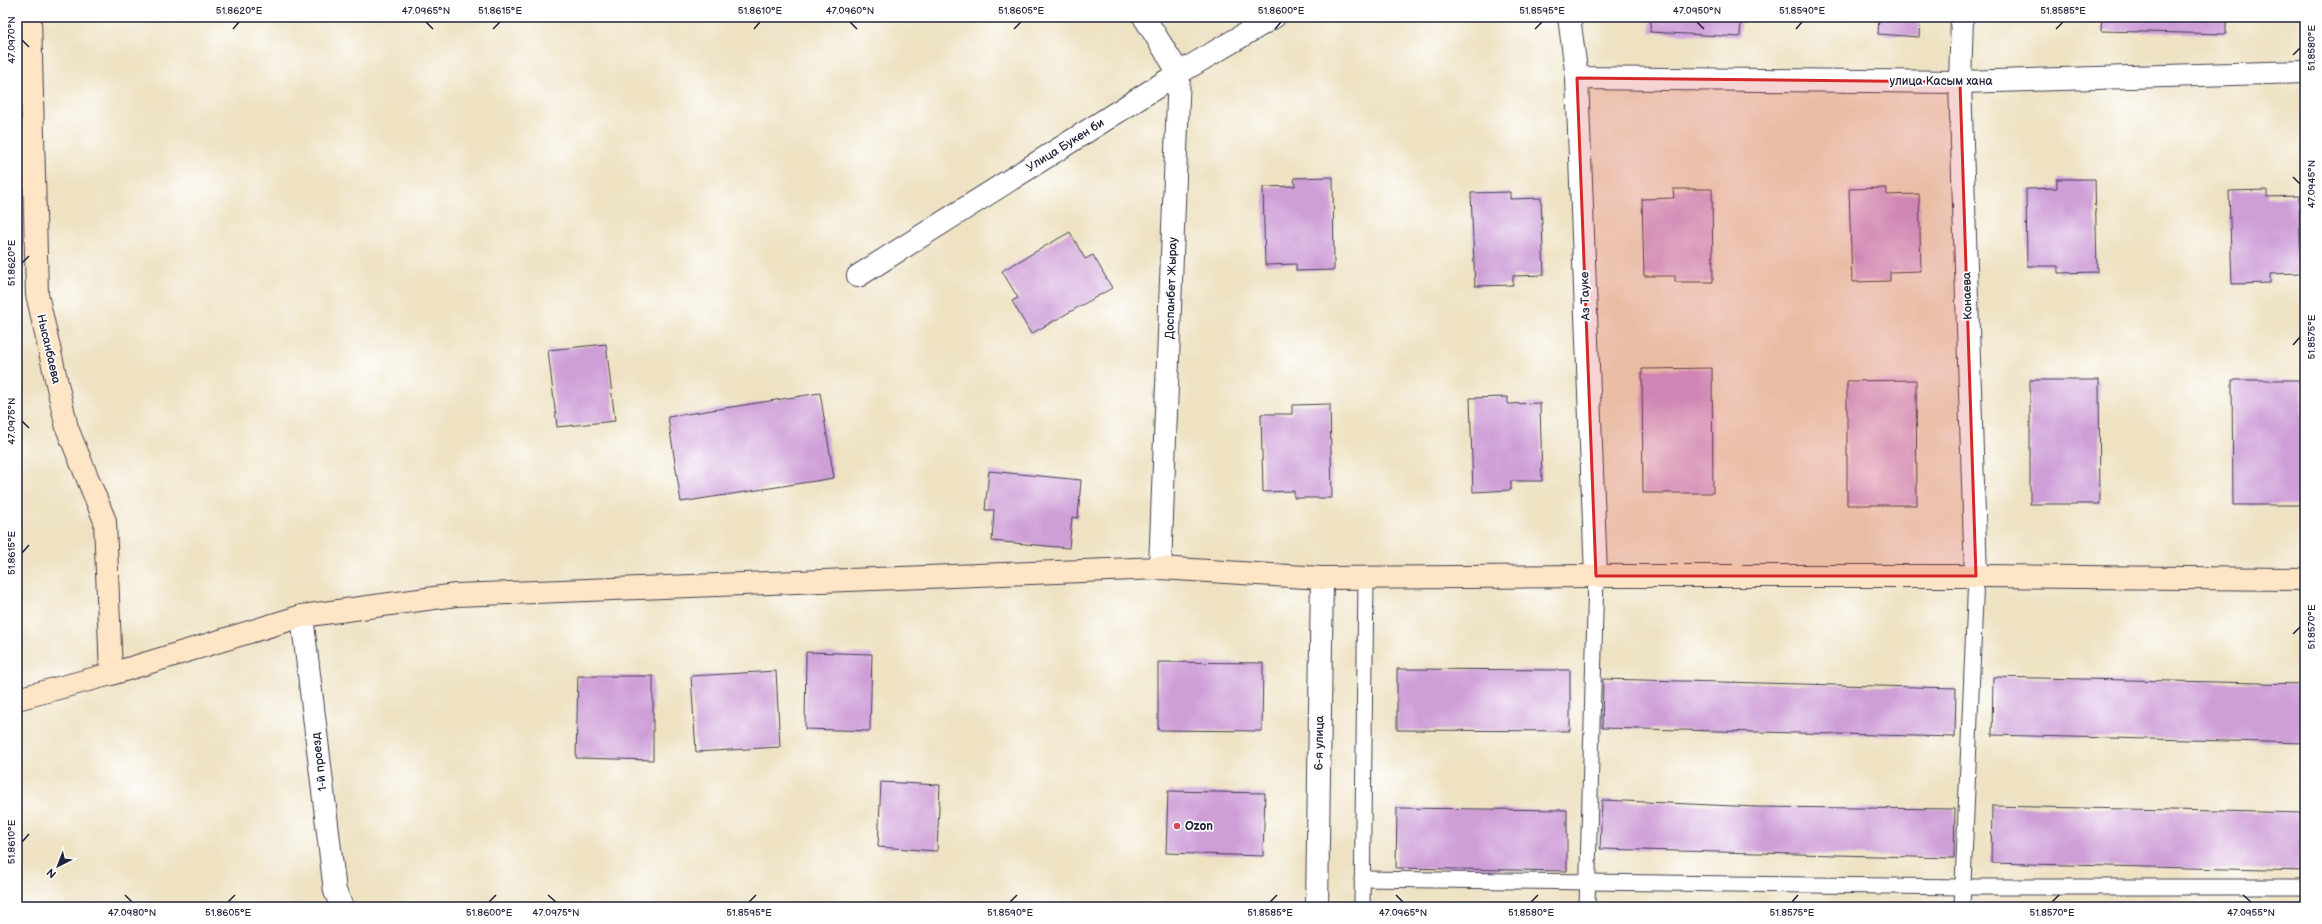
<svg xmlns="http://www.w3.org/2000/svg" width="2322" height="924" font-family="'Balsamiq Sans',sans-serif">
	<style>
		.building { fill: #ce9ed7 }
		.lines { fill: none; stroke-linecap: round; stroke-linejoin: round }
		.lane-casing { stroke: #413f4f; stroke-width: 17 }
		.street-casing { stroke: #413f4f; stroke-width: 24 }
		.secondary-casing { stroke: #413f4f; stroke-width: 24 }
		.lane { stroke: #fff; stroke-width: 15 }
		.street { stroke: #fff; stroke-width: 22 }
		.secondary { stroke: #fde5c5; stroke-width: 22 }
		.marked { fill: #d62828; fill-opacity: 0.2; stroke: #d62828; stroke-width: 3; stroke-linejoin: round }
		.ticks { fill: none; stroke: #22223b; stroke-width: 1.5 }
		.poi-dot { fill: #d1495b; stroke: #fff; stroke-width: 1.5 }
		.labels { text-anchor: middle; stroke-width: 3.5; stroke-linejoin: round; paint-order: stroke }
		.street-label { font-size: 12px; fill: #22223b; stroke: #fff }
		.poi-label { font-size: 12px; font-weight: bold; fill: #22223b; stroke: #fff; text-anchor: start }
		.neatline { fill: none; stroke: #22223b; stroke-width: 1.5 }
		.ticks-label { font-size: 10px; text-anchor: middle; fill: #22223b }
	</style>
	<rect width="100%" height="100%" fill="#fff"/>
	<filter id="ink" filterUnits="userSpaceOnUse"><feTurbulence type="fractalNoise" baseFrequency=".025" numOctaves="2"/><feDisplacementMap in="SourceGraphic" scale="8" xChannelSelector="R" yChannelSelector="G"/><feConvolveMatrix kernelMatrix="1 2 1 2 8 2 1 2 1" color-interpolation-filters="sRGB"/></filter>
	<filter id="wash" filterUnits="userSpaceOnUse"><feTurbulence type="fractalNoise" baseFrequency=".012" numOctaves="4" result="noise"/><feDisplacementMap in="SourceGraphic" scale="16" xChannelSelector="R" yChannelSelector="G"/><feGaussianBlur stdDeviation="0.9" result="paint"/><feColorMatrix in="noise" values="0 0 0 0 0 0 0 0 0 0 0 0 0 0 0 0 0 1.4 0 .05"/><feComposite in="paint" operator="in"/></filter>
	<g filter="url(#wash)">
		<rect width="100%" height="100%" fill="#eee2c3"/>
		<g id="blocks">
			<g class="building">
				<polygon points="1651,17 1741,17 1740,37 1650,32"/>
				<polygon points="1879,17 1920,17 1919,37 1878,34"/>
				<polygon points="2102,17 2226,17 2226,34 2101,31"/>
				<polygon points="1333,177 1334,270 1296,271 1296,264 1265,265 1263,187 1295,186 1294,178"/>
				<polygon points="2057,179 2095,179 2097,272 2058,273 2058,266 2027,266 2026,189 2057,188"/>
				<polygon points="1887,188 1887,195 1919,194 1921,271 1890,272 1890,281 1852,282 1849,189"/>
				<polygon points="1673,189 1712,189 1713,282 1675,282 1675,276 1644,276 1642,199 1674,198"/>
				<polygon points="2267,190 2267,197 2299,196 2301,273 2270,274 2270,283 2232,284 2229,191"/>
				<polygon points="1510,192 1510,199 1541,198 1544,275 1513,276 1513,285 1475,286 1471,193"/>
				<polygon points="1070,232 1085,259 1093,255 1112,288 1031,334 1012,301 1018,298 1002,271"/>
				<polygon points="606,344 615,421 557,427 548,350"/>
				<polygon points="1712,368 1713,493 1643,493 1642,369"/>
				<polygon points="1916,380 1917,505 1847,505 1847,381"/>
				<polygon points="2030,380 2099,380 2100,504 2030,504"/>
				<polygon points="2232,380 2302,380 2302,505 2233,505"/>
				<polygon points="820,393 834,478 681,502 668,417"/>
				<polygon points="1508,397 1508,404 1540,403 1542,481 1511,481 1511,490 1473,492 1470,398"/>
				<polygon points="1330,404 1332,498 1294,498 1294,491 1263,492 1261,414 1292,414 1292,405"/>
				<polygon points="989,471 1081,480 1078,518 1072,517 1069,548 992,541 994,510 985,510"/>
				<polygon points="806,652 872,654 870,731 805,729"/>
				<polygon points="1158,662 1263,663 1262,731 1158,730"/>
				<polygon points="1397,669 1570,670 1570,731 1397,730"/>
				<polygon points="776,671 780,747 696,752 691,676"/>
				<polygon points="578,676 653,676 653,760 576,758"/>
				<polygon points="1993,677 2305,684 2305,743 1992,735"/>
				<polygon points="1603,679 1956,688 1955,737 1602,728"/>
				<polygon points="881,782 940,785 937,851 878,847"/>
				<polygon points="1168,791 1265,793 1263,856 1166,853"/>
				<polygon points="1602,800 1756,807 1955,809 1954,858 1600,849"/>
				<polygon points="1992,806 2305,813 2305,871 1991,863"/>
				<polygon points="1397,808 1567,810 1567,871 1396,868"/>
			</g>
		</g>
	</g>
	<g filter="url(#ink)">
		<use href="#blocks" fill-opacity="0" stroke="#413f4f" stroke-width="1"/>
		<g class="lines">
			<defs>
				<g id="lane">
					<polyline points="1362,879 1963,887 2305,887"/>
					<polyline points="1362,907 1366,578"/>
					<polyline points="1587,907 1596,576"/>
					<polyline points="1962,907 1976,576"/>
				</g>
				<g id="street">
					<polyline points="1144,17 1179,73 1160,568"/>
					<polyline points="1569,17 1577,78 1596,576"/>
					<polyline points="1962,17 1960,82 1976,576"/>
					<polyline points="1577,78 1960,82 2305,72"/>
					<polyline points="17,80 31,79"/>
					<polyline points="858,276 1179,73 1274,17"/>
					<polyline points="302,616 335,891 342,907"/>
					<polyline points="1317,907 1322,578"/>
				</g>
				<g id="secondary">
					<polyline points="30,17 37,294 67,428 105,521 111,674"/>
					<polyline points="17,699 111,674 302,616 456,595 1160,568 1322,578 1596,576 1976,576 2305,579"/>
				</g>
			</defs>
			<use href="#lane" class="lane-casing"/>
			<use href="#street" class="street-casing"/>
			<use href="#secondary" class="secondary-casing"/>
			<use href="#lane" class="lane"/>
			<use href="#street" class="street"/>
			<use href="#secondary" class="secondary"/>
		</g>
	</g>
	<path class="marked" d="M1577 78 1960 82 1976 576H1596Z"/>
	<path class="ticks" d="M426 22 433 29M850 22 857 29M1697 22 1704 29M233 29 239 22M493 29 500 22M754 29 760 22M1014 29 1021 22M1275 29 1281 22M1535 29 1542 22M1796 29 1802 22M2056 29 2063 22M22 40 29 47M2293 55 2300 48M2293 177 2300 184M22 263 29 256M2293 345 2300 337M22 421 29 428M22 553 29 545M2293 634 2300 627M22 842 29 834M125 895 132 902M548 895 556 902M1396 895 1403 902M2243 895 2251 902M228 902 235 895M489 902 496 895M749 902 756 895M1010 902 1017 895M1270 902 1277 895M1531 902 1538 895M1792 902 1798 895M2052 902 2059 895"/>
	<circle class="poi-dot" cx="1177" cy="826" r="4"/>
	<g class="labels">
		<g class="street-label">
			<text x="1941" y="85">улица Касым хана</text>
			<text transform="translate(1065 145) rotate(-32)" y="4">Улица Букен би</text>
			<text transform="translate(1171 288) rotate(-88)" y="4">Доспанбет Жырау</text>
			<text transform="translate(1585 296) rotate(-92)" y="4">Аз Тауке</text>
			<text transform="translate(1967 296) rotate(-92)" y="4">Конаева</text>
			<text transform="translate(49 349) rotate(77)" y="4">Нысанбаева</text>
			<text transform="translate(1319 743) rotate(-89)" y="4">6-я улица</text>
			<text transform="translate(319 762) rotate(-97)" y="4">1-й проезд</text>
		</g>
		<g class="poi-label">
			<text x="1185" y="830">Ozon</text>
		</g>
	</g>
	<rect width="2322" height="924" fill="none" stroke="#fff" stroke-width="44"/>
	<g transform="translate(58 866) rotate(222)" stroke="#ffffff" stroke-width="3" paint-order="stroke">
	<path d="M0-3L7 15L0 10L-7 15Z" fill="#22223b"/>
	<text y="-6" font-size="11" font-weight="bold" text-anchor="middle" fill="#22223b">N</text>
	</g>
	<rect x="22" y="22" width="2278" height="880" class="neatline"/>
	<g class="ticks-label">
		<text x="239" y="14">51.8620°E</text>
		<text x="426" y="14">47.0965°N</text>
		<text x="500" y="14">51.8615°E</text>
		<text x="760" y="14">51.8610°E</text>
		<text x="850" y="14">47.0960°N</text>
		<text x="1021" y="14">51.8605°E</text>
		<text x="1281" y="14">51.8600°E</text>
		<text x="1542" y="14">51.8595°E</text>
		<text x="1697" y="14">47.0950°N</text>
		<text x="1802" y="14">51.8590°E</text>
		<text x="2063" y="14">51.8585°E</text>
		<text transform="translate(11 40) rotate(-90)" y="4">47.0970°N</text>
		<text transform="translate(2311 48) rotate(-90)" y="4">51.8580°E</text>
		<text transform="translate(2311 184) rotate(-90)" y="4">47.0945°N</text>
		<text transform="translate(11 263) rotate(-90)" y="4">51.8620°E</text>
		<text transform="translate(2311 337) rotate(-90)" y="4">51.8575°E</text>
		<text transform="translate(11 421) rotate(-90)" y="4">47.0975°N</text>
		<text transform="translate(11 553) rotate(-90)" y="4">51.8615°E</text>
		<text transform="translate(2311 627) rotate(-90)" y="4">51.8570°E</text>
		<text transform="translate(11 842) rotate(-90)" y="4">51.8610°E</text>
		<text x="132" y="916">47.0980°N</text>
		<text x="228" y="916">51.8605°E</text>
		<text x="489" y="916">51.8600°E</text>
		<text x="556" y="916">47.0975°N</text>
		<text x="749" y="916">51.8595°E</text>
		<text x="1010" y="916">51.8590°E</text>
		<text x="1270" y="916">51.8585°E</text>
		<text x="1403" y="916">47.0965°N</text>
		<text x="1531" y="916">51.8580°E</text>
		<text x="1792" y="916">51.8575°E</text>
		<text x="2052" y="916">51.8570°E</text>
		<text x="2251" y="916">47.0955°N</text>
	</g>
</svg>
